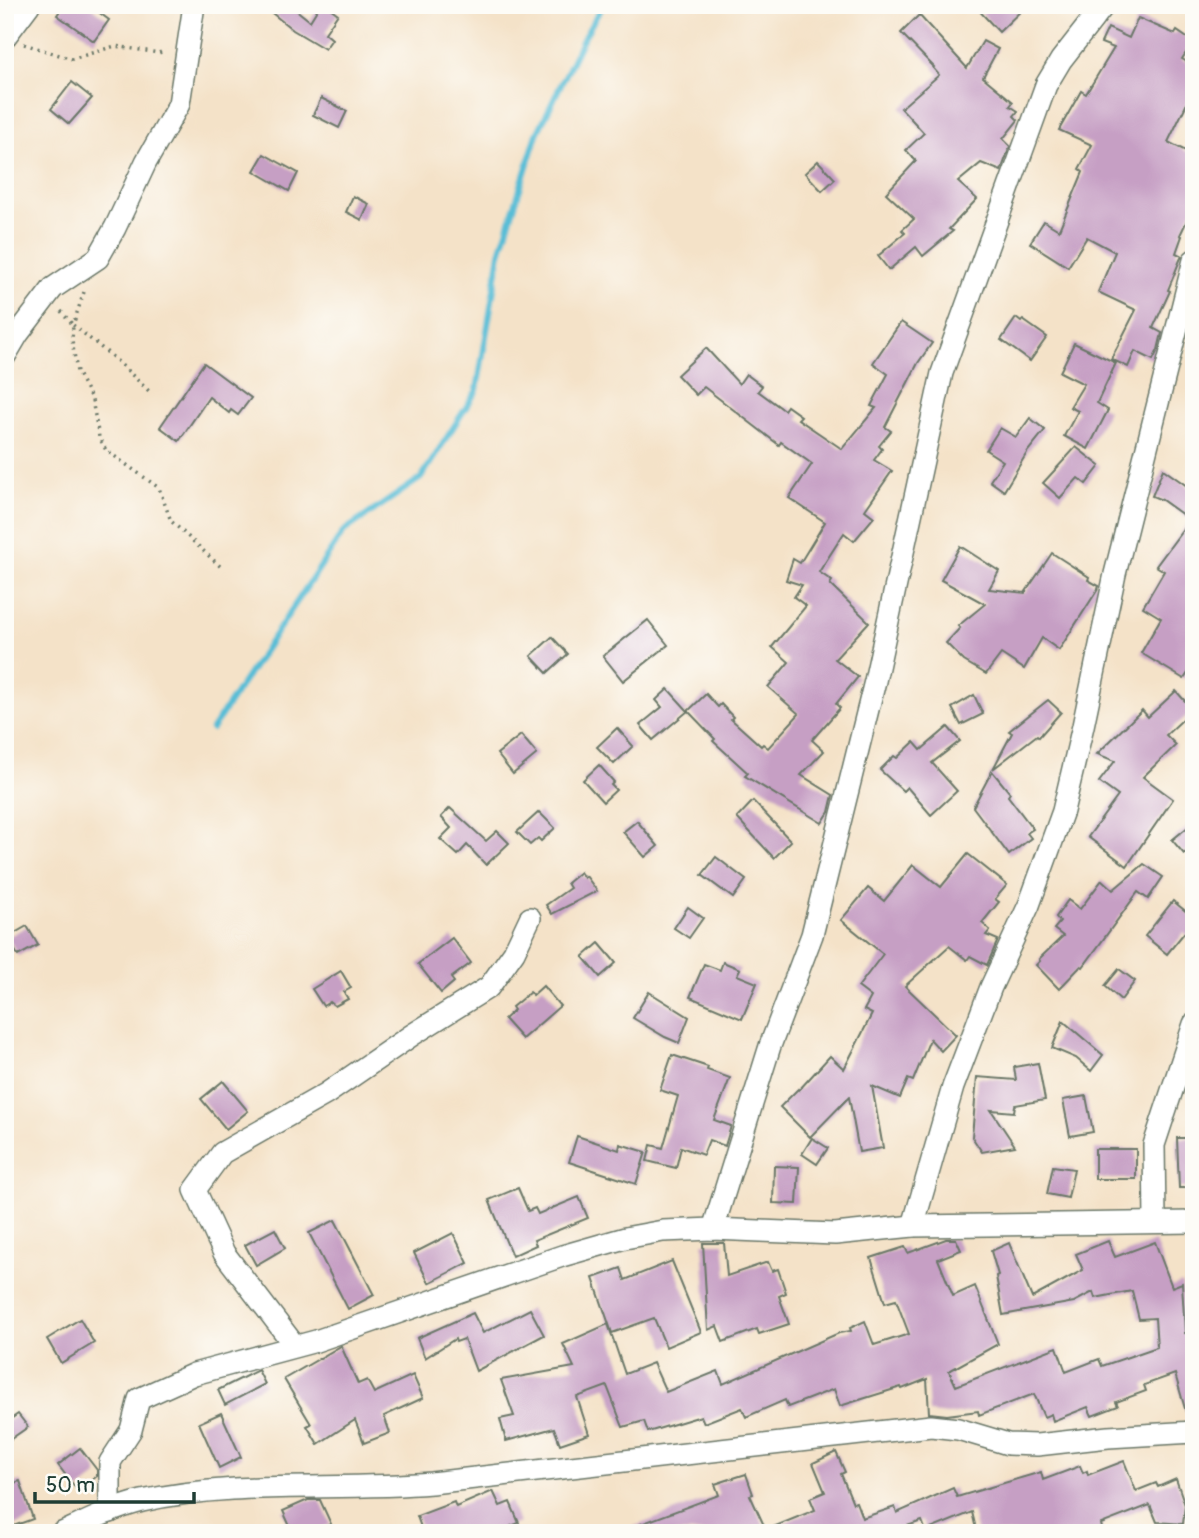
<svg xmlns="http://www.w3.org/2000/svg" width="1199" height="1538" font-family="Pangolin,sans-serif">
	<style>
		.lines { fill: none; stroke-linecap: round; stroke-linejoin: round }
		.stream { stroke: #58bdd6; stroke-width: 6 }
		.building { fill: #c69fc4 }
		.street-casing { stroke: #6a7768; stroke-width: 24 }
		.path { stroke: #6a7768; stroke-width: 3.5; stroke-dasharray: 2 5; stroke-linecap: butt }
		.street { stroke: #fff; stroke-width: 21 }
	</style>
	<rect width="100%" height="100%" fill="#fdfcf7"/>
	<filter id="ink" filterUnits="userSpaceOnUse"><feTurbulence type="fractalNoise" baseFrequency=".0143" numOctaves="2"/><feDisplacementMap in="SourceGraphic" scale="14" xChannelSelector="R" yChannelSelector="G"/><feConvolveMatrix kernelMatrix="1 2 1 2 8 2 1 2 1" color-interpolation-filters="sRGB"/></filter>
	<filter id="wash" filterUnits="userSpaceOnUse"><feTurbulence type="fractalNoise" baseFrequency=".00686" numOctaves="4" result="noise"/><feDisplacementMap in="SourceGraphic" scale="28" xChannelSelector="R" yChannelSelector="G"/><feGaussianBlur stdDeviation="1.57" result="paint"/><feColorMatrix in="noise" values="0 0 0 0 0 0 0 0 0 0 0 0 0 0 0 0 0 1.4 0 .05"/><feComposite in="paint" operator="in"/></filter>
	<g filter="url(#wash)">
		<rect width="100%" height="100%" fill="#f4e2c8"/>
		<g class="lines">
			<polyline class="stream" points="212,729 344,531 421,478 477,390 500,253 537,134 584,37 603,5"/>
		</g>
		<g id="blocks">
			<g class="building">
				<polygon points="64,5 89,5 109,20 94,41 57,15"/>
				<polygon points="262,5 290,5 310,21 320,5 326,5 338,14 325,33 332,39 325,49 293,30"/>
				<polygon points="974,5 1027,5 999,32"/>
				<polygon points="919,15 967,68 983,41 998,49 983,77 1013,102 1010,106 1018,111 1014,116 1018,120 1003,139 1010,146 1001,171 981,163 958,182 977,199 949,229 953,231 923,256 916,247 889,270 878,256 905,233 902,230 914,219 886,193 916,161 906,150 924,133 901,108 939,75 933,68 934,67 901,33"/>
				<polygon points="1138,18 1175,34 1177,31 1193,42 1182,59 1194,66 1194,89 1168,142 1194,155 1194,206 1180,235 1182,236 1176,253 1182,256 1180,260 1168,290 1170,291 1153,328 1162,333 1158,350 1153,360 1135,351 1128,367 1111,359 1136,310 1098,292 1115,252 1087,237 1068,267 1030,243 1044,221 1059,230 1083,172 1079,169 1092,145 1059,130 1081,91 1086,94 1114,48 1101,43 1108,28 1129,38"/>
				<polygon points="72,82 92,98 69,124 51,109"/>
				<polygon points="321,98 347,111 339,128 313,115"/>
				<polygon points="264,154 298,173 289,191 254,171"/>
				<polygon points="818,161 835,179 822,191 805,173"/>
				<polygon points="353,196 369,204 362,220 346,212"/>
				<polygon points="1016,318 1021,322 1023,320 1047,337 1030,361 1001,340"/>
				<polygon points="901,322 932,343 918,363 885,427 891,431 879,446 882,449 874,460 892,471 865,510 874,517 854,541 844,533 819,572 832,581 830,584 869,622 835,659 858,677 836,704 840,708 812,740 824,751 801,775 833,795 829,812 822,823 745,776 748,773 713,741 715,739 688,711 706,694 718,707 721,704 733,717 731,719 761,746 763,744 768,748 799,714 768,687 789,662 772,647 806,606 794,597 802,585 786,580 793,559 800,563 825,522 789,498 812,464 781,442 779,445 704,387 696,395 677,375 706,348 739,384 746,374 762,386 758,391 784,410 787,406 801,416 798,419 842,449 876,408 871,406 888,374 873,363"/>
				<polygon points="1074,343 1116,363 1097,403 1108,410 1088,449 1064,436 1078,411 1070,407 1084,384 1060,372"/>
				<polygon points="204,363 251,398 238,415 231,410 229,413 209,397 179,441 160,427"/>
				<polygon points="1030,418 1045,430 1028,451 1004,491 990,481 1003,461 986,450 1000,428 1016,437"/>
				<polygon points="1076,447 1100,466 1086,484 1078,478 1060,498 1043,483"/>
				<polygon points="1163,469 1194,491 1194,664 1184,679 1141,653 1161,618 1143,607 1164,571 1156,566 1190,520 1162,500 1152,496"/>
				<polygon points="960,546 999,571 989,589 1025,593 1052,553 1089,577 1088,580 1099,586 1098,589 1059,650 1042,638 1024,669 1001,654 986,674 964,661 946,643 960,628 958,626 985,604 941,580"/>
				<polygon points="648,620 668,645 623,681 603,656"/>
				<polygon points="552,637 568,654 547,673 531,656"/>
				<polygon points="668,689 688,711 653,740 640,725 662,707 656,700"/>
				<polygon points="1176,691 1193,710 1166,735 1176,745 1143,777 1173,799 1127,866 1088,837 1118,796 1099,782 1115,761 1097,754 1142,710 1148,717"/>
				<polygon points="974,695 983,714 961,725 952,708"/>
				<polygon points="1048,700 1061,712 1039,737 1037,735 993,769 1012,733 1009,731"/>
				<polygon points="948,727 960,741 932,763 957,791 931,815 907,787 903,791 880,770 894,756 897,758 914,742 921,750"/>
				<polygon points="617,728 633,746 614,764 597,747"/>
				<polygon points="521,735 537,754 513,774 497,754"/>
				<polygon points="599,765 614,782 611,785 616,790 603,802 583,780"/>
				<polygon points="992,771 1010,793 1008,796 1033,829 1027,833 1031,838 1009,855 973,807"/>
				<polygon points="753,801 791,841 774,858 737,818"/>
				<polygon points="450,808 486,841 497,831 509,843 486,865 467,845 458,855 440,839 451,828 441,817"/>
				<polygon points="539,812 555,828 541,841 538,838 530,845 517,832"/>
				<polygon points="637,821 658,846 645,857 623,832"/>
				<polygon points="1194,822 1194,845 1184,854 1172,840"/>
				<polygon points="968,854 1007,885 995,899 999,902 982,923 990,930 986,935 998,940 987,965 970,956 967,960 949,946 905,986 956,1035 941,1051 930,1039 913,1081 908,1079 900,1098 872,1086 883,1148 859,1152 849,1097 810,1137 780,1107 798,1089 799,1090 830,1056 844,1069 872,1014 864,1010 871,997 858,987 883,954 841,920 868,888 884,901 913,865 941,887"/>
				<polygon points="716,857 746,880 733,898 702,875"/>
				<polygon points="1144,864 1163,877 1148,899 1138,892 1083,967 1081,966 1059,989 1036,965 1040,961 1039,959 1063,936 1054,929 1060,922 1056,917 1068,900 1080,909 1102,880 1113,890"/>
				<polygon points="580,872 584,878 586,876 597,891 552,914 546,905 570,888 567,883"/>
				<polygon points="1173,901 1194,918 1194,942 1184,933 1167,954 1145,936"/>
				<polygon points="688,907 703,918 689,938 674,928"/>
				<polygon points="27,926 38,945 18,956 8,937"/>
				<polygon points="452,938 471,963 451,978 454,982 441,993 418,964"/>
				<polygon points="599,943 616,963 600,977 583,957"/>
				<polygon points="723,962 740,969 737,975 757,983 742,1019 690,997 704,964 720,970"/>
				<polygon points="1119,969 1135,981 1121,1000 1105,986"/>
				<polygon points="341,971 351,988 344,992 348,999 335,1006 330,1002 323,1006 312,989"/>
				<polygon points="543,986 560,1006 522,1039 504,1019 514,1010 512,1007 530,992 533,995"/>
				<polygon points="649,992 689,1017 679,1043 665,1037 633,1018"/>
				<polygon points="1063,1021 1103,1055 1091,1071 1076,1058 1052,1048"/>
				<polygon points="672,1055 708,1067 707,1070 730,1078 714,1120 731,1126 725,1146 709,1140 703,1155 681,1147 676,1168 647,1161 651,1145 663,1148 678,1096 660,1090"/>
				<polygon points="1038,1063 1045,1100 1015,1105 1014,1112 991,1110 1015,1146 982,1152 972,1137 977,1077 1016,1080 1014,1067"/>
				<polygon points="223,1081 248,1111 226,1129 201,1099"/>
				<polygon points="1086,1096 1093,1132 1070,1136 1063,1100"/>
				<polygon points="577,1136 619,1150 620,1144 646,1152 636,1184 569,1162"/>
				<polygon points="812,1138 828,1148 817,1164 802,1154"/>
				<polygon points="1177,1138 1194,1138 1194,1188 1179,1188"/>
				<rect x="1095" y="1149" width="41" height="30"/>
				<polygon points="774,1166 799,1167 797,1204 773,1203"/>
				<polygon points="1053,1166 1074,1169 1068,1198 1047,1194"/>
				<polygon points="518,1188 528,1211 535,1208 538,1214 579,1197 588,1218 534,1240 536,1245 512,1256 489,1200"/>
				<polygon points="335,1220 374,1295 348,1309 309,1233"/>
				<polygon points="275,1229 285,1248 256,1265 245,1245"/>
				<polygon points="453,1233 468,1263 429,1283 414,1253"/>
				<polygon points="946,1239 956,1239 961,1250 938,1259 953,1296 975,1286 998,1344 949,1371 956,1386 1057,1347 1066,1372 1099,1359 1102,1366 1157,1347 1155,1318 1139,1319 1132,1291 1095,1298 1093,1292 1074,1302 1003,1315 996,1276 998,1275 991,1251 1009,1243 1032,1298 1083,1270 1076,1254 1108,1241 1115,1257 1155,1242 1172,1287 1182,1283 1185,1333 1194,1331 1194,1419 1188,1419 1175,1374 1144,1385 1146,1391 1116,1402 1118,1406 1092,1416 1088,1407 1053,1421 1051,1414 1044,1417 1034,1394 979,1415 978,1411 947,1415 929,1413 927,1379 902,1389 901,1387 840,1406 834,1389 788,1407 785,1400 746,1417 742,1408 704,1423 701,1416 648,1432 644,1421 623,1427 607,1386 577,1397 589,1434 560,1444 554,1428 506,1441 500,1419 514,1416 501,1380 574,1367 563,1344 608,1324 625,1374 653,1363 666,1392 718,1371 723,1384 839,1333 851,1331 850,1328 865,1321 874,1345 909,1334 896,1300 885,1303 871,1258 905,1247 908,1253"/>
				<polygon points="703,1243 724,1243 727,1276 768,1262 772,1271 778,1269 786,1293 779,1296 789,1324 759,1334 757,1329 723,1342 717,1326 708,1330"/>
				<polygon points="672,1261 701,1332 666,1347 654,1318 612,1333 593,1278 621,1268 625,1280"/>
				<polygon points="530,1309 544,1335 476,1371 464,1339 456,1342 455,1339 425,1358 417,1338 473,1313 483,1333"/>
				<polygon points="80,1319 94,1343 61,1363 47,1339"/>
				<polygon points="341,1346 358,1384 367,1380 374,1393 413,1375 423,1398 384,1416 390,1433 364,1443 355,1420 318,1444 307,1426 311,1424 284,1379"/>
				<polygon points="258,1370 265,1384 225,1405 218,1390"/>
				<polygon points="221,1413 241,1457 219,1468 199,1423"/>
				<polygon points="18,1414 28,1427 5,1443 5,1423"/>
				<polygon points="80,1448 97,1470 97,1476 78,1491 58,1465"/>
				<polygon points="836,1452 845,1472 841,1474 853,1503 856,1502 862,1518 895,1507 897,1513 953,1488 957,1497 1041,1472 1043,1480 1080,1466 1083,1473 1087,1471 1088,1475 1124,1461 1136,1491 1156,1483 1158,1487 1176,1479 1185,1505 1183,1524 1157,1522 1150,1505 1101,1524 1103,1533 977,1533 972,1512 926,1531 922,1521 886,1533 623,1533 622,1531 719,1495 715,1484 746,1474 753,1494 750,1495 766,1530 815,1510 810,1498 825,1492 813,1463"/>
				<polygon points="20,1481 33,1519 5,1529 5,1486"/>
				<polygon points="493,1491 500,1506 510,1502 519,1523 511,1526 514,1533 423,1533 417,1516 454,1502 456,1507"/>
				<polygon points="308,1500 320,1500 331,1524 312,1533 293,1533 283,1511"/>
			</g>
		</g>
	</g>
	<g filter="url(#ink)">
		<use href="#blocks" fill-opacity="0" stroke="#6a7768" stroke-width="2"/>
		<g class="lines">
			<defs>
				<g id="street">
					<polyline points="5,37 29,5"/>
					<polyline points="5,356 18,334 53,288 98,258 115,228 146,162 179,104 194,5"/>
					<polyline points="1155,1221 1154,1145 1194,1024"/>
					<polyline points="913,1226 953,1087 991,987 1029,905 1063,811 1083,726 1115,574 1194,260"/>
					<polyline points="713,1229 770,1046 812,935 875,681 942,373 1046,85 1061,60 1104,5"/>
					<polyline points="295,1346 224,1253 195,1190 222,1153 326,1094 412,1035 489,987 514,952 530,918"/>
					<polyline points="110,1512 110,1462 131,1430 139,1399 194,1374 316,1341 562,1256 625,1238 663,1231 713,1229 835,1234 913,1226 1194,1222"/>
					<path d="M62 1533C88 1521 114 1508 142 1501 236 1480 335 1491 431 1483L931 1426 958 1429 1008 1444 1037 1445 1108 1437 1194 1432"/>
				</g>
			</defs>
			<use href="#street" class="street-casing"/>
			<g class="path">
				<polyline points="24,44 72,59 115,46 159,53 165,50"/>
				<polyline points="84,292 73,325 114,358 151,393"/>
				<polyline points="61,311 73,325 72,340 77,372 92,400 99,437 106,450 159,488 171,521 221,567"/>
			</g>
			<use href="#street" class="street"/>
		</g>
	</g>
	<rect width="1199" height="1538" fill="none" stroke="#fdfcf7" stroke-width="28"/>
	<path d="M35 1492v10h159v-10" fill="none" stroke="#1f3d34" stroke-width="3.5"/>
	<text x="46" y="1492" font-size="21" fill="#1f3d34" stroke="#fdfcf7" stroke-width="5" paint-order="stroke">50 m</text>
</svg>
